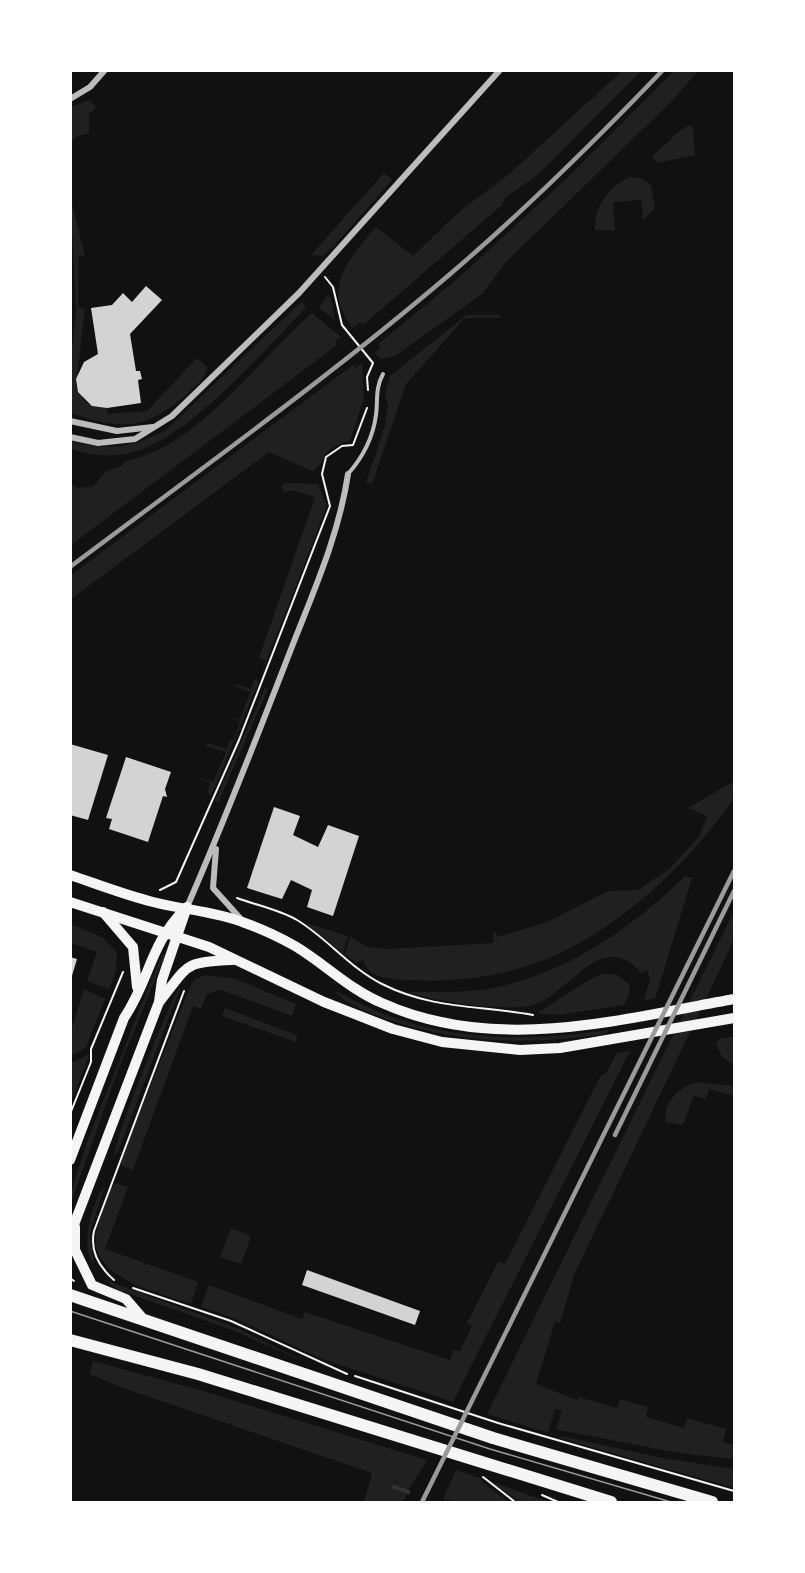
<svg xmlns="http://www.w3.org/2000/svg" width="805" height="1573" font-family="'Work Sans',sans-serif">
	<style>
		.green { fill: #202020 }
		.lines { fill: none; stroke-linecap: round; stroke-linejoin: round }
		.stream { stroke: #333; stroke-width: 4.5 }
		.building { fill: #d3d3d3 }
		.path { stroke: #f5f5f5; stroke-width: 2 }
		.service { stroke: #bcbcbc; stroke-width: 4 }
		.minor { stroke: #bcbcbc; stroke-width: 6 }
		.secondary { stroke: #f5f5f5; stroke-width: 10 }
		.primary { stroke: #f5f5f5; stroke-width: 12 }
		.tram { stroke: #9a9a9a; stroke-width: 1.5 }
		.rail { stroke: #9a9a9a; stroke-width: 4.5 }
	</style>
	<rect width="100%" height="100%" fill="#111"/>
	<g class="green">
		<path d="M622 71H641L540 173 505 198 502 205 363 325 360 322 353 328C320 289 350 257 376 227L413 256 460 211 508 175Z"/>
		<polygon points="674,71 698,71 672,101 506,262 482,294 395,356 381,359 374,353 381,348 378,344 456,280 565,180"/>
		<polygon points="89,100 96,107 89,114 89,133 76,137 71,142 71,107"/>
		<polygon points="689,125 693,128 695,155 657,163 652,157 678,132"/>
		<polygon points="384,173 392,180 331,249 323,256 311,255"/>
		<path d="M629 177 643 179 651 186 655 208 643 220 641 200 613 202 615 230H595C594 207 608 188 629 177Z"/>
		<path d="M70 195 85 256 79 255 78 307 85 309 76 386 86 403 107 408 108 414 147 411 197 358 207 367C207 378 196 385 189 392 147 430 123 431 71 413V358L76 310Z"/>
		<polygon points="327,296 331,298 335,320 319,308"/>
		<path d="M302 301 306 308C263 351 191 436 134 452 113 458 91 456 71 449V441C106 451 133 448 166 430Z"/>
		<path d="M312 313 341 337 335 342 337 345 71 545V484L78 488 93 486 106 471 122 466 125 461C197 448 259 359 312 313Z"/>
		<polygon points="467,315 500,315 500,318 465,318 406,384 372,484 366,482 385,426 388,405 385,395 390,376"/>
		<path d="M362 363 364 399 350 441C317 449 330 461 312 471L269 452 71 599V575L353 365 356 368Z"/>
		<polygon points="286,483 318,484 327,506 263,670 265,660 259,658 315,497 291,490 285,493 281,486"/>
		<polygon points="254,680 259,681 211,796 207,794 210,783 195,777 213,782 226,752 206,746 207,743 227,749 229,742 234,739 240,722 225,715 240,720 250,692 235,686 236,684 251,689"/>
		<polygon points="265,688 268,689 218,803 215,801"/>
		<path d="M734 781C734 785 735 791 734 795 732 804 722 814 717 821 676 876 608 935 544 960 501 977 455 982 410 980 392 979 370 980 363 960L356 963 345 954 350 937 368 947 386 949 494 943 493 932H496L497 937 547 922 608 891 638 890 669 869 699 837 707 816 688 808Z"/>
		<path d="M685 876 692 878 655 999 644 1000 650 979 647 970 641 973C599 923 565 1005 524 1007 485 1009 445 1003 407 992 435 992 467 993 494 988 568 972 632 928 685 876Z"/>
		<polygon points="734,911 734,940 574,1275 560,1323 555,1322 536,1384 577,1400 579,1397 617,1408 620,1399 648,1407 646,1417 684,1428 687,1418 726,1429 723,1442 734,1445 734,1459 679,1453 559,1430 556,1429 562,1411 555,1409 548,1433 487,1414"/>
		<polygon points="303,922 348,936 343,953"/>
		<polygon points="71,924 102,937 117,952 116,970 109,989 87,981 97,952 71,943"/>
		<polygon points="162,954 165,955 118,1070 71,1203 71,1191 90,1134"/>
		<path d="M602 974H616L630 985 629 994 624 1005 559 1015 537 1013C559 1001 579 983 602 974Z"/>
		<polygon points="206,975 236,979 296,1004 292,1016 221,990 207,994 201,1009 193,1006 133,1170 122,1166 122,1158 191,984 195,979"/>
		<path d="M181 986 118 1152 114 1156C113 1142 172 994 181 986Z"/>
		<polygon points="84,989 105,999 86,1047 71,1056 71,1031"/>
		<path d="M338 992C424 1041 513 1044 608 1030L606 1034C532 1045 461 1044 389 1020 371 1013 350 1007 336 993Z"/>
		<polygon points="225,1008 297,1035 296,1042 222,1016"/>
		<polygon points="734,1036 734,1065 722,1057 716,1044 719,1039"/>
		<polygon points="630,1051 453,1402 322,1359 234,1318 201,1307 209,1285 302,1319 305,1312 450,1360 453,1350 460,1351 472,1326 467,1323 498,1262 505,1264 600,1077 607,1072 617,1053"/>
		<polygon points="88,1055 89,1055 71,1103 71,1063"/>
		<path d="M697 1082 734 1086V1096L709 1089 706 1099 694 1096 683 1125 666 1122C662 1103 680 1086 697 1082Z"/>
		<path d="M116 1183 128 1187 105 1249 196 1281 198 1283 191 1304C161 1293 91 1279 96 1237 98 1221 106 1203 111 1188Z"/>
		<path d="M105 1185 90 1233 94 1264C79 1248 92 1201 105 1185Z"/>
		<polygon points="231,1228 251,1236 241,1264 220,1257"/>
		<polygon points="102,1279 237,1328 314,1366 230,1329 118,1290"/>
		<polygon points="93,1361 203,1391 427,1460 409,1490 395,1486 394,1490 407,1494 403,1502 364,1502 372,1473 123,1388 89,1374"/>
		<polygon points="561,1436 663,1458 734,1469 734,1488 560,1438"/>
		<polygon points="456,1470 480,1478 484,1484 509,1502 458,1502 443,1499"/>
		<polygon points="489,1481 549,1502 521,1502"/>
	</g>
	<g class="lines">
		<polyline class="stream" points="394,1487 408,1492"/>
	</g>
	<g class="building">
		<polygon points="146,286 162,300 130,334 136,371 140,371 142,379 138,380 141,403 107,408 92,406 78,392 76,379 84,362 98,354 91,308 112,305 123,293 132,302"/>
		<polygon points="70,744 108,755 88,820 70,815"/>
		<polygon points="126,757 171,772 165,789 167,797 163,796 148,842 109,829 112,819 106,818"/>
		<polygon points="274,807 300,816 293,835 318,847 328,825 359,836 333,916 307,907 312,890 291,880 282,899 247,888"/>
		<polygon points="70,957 77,959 71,979 70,979"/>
		<polygon points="307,1270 420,1311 415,1325 302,1285"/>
	</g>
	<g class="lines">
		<g class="path">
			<polyline points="325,277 333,287 342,325 373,363 367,377 368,390"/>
			<polyline points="160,890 176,882 239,740 330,506 322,474 326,457 342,446 353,445 367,408"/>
			<path d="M237 898C256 905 280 910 297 920 327 938 350 968 382 984 434 1010 479 1005 533 1015"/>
			<polyline points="70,1114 91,1062 91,1049 123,972"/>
			<polyline points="70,1278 74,1281"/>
			<path d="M114 1280C99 1267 90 1250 94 1231L184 991"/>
			<polyline points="133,1288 231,1321 347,1374"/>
			<polyline points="355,1376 498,1423 734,1491"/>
			<polyline points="483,1477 515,1502"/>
			<polyline points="542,1495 558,1502"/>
		</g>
		<path class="service" d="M348 474C363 457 373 438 376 415 378 401 375 388 383 374"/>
		<g class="minor">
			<polyline points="70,99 90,87 105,70"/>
			<polyline points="70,421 117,431 153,427"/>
			<polyline points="70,437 98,443 135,439 172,416 299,293 500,70"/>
			<polyline points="216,849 213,888 240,918"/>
			<path d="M187 907C225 820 259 732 293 644 315 588 339 534 348 474"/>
		</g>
		<g class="secondary">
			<path d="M70 875C97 884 125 895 153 902 184 910 214 911 245 923 262 929 279 937 295 946 325 964 349 989 382 1003 496 1054 618 1020 734 999"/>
			<polyline points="70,902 209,947 324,1002 393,1029 442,1042 520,1050 560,1048 734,1018"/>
			<polyline points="103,912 133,947 137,987"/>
			<path d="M160 1001C189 965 182 962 232 960"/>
			<path d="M70 1160 124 1018C150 980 149 945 185 909"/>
			<polyline points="75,1227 75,1250 92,1285 126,1299 145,1321"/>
			<polyline points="70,1235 159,1002 162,980 187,907"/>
		</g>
		<g class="primary">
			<polyline points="70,1295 493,1438 712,1502"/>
			<polyline points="70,1340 198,1374 611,1502"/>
		</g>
		<polyline class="tram" points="70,1311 490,1449 671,1502"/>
		<g class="rail">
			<path d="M70 567C198 471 328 378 449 275 524 211 594 142 663 70"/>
			<polyline points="615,1135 734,891"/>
			<polyline points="422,1502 734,871"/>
		</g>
	</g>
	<rect width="805" height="1573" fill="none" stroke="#ffffff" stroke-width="144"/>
</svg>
